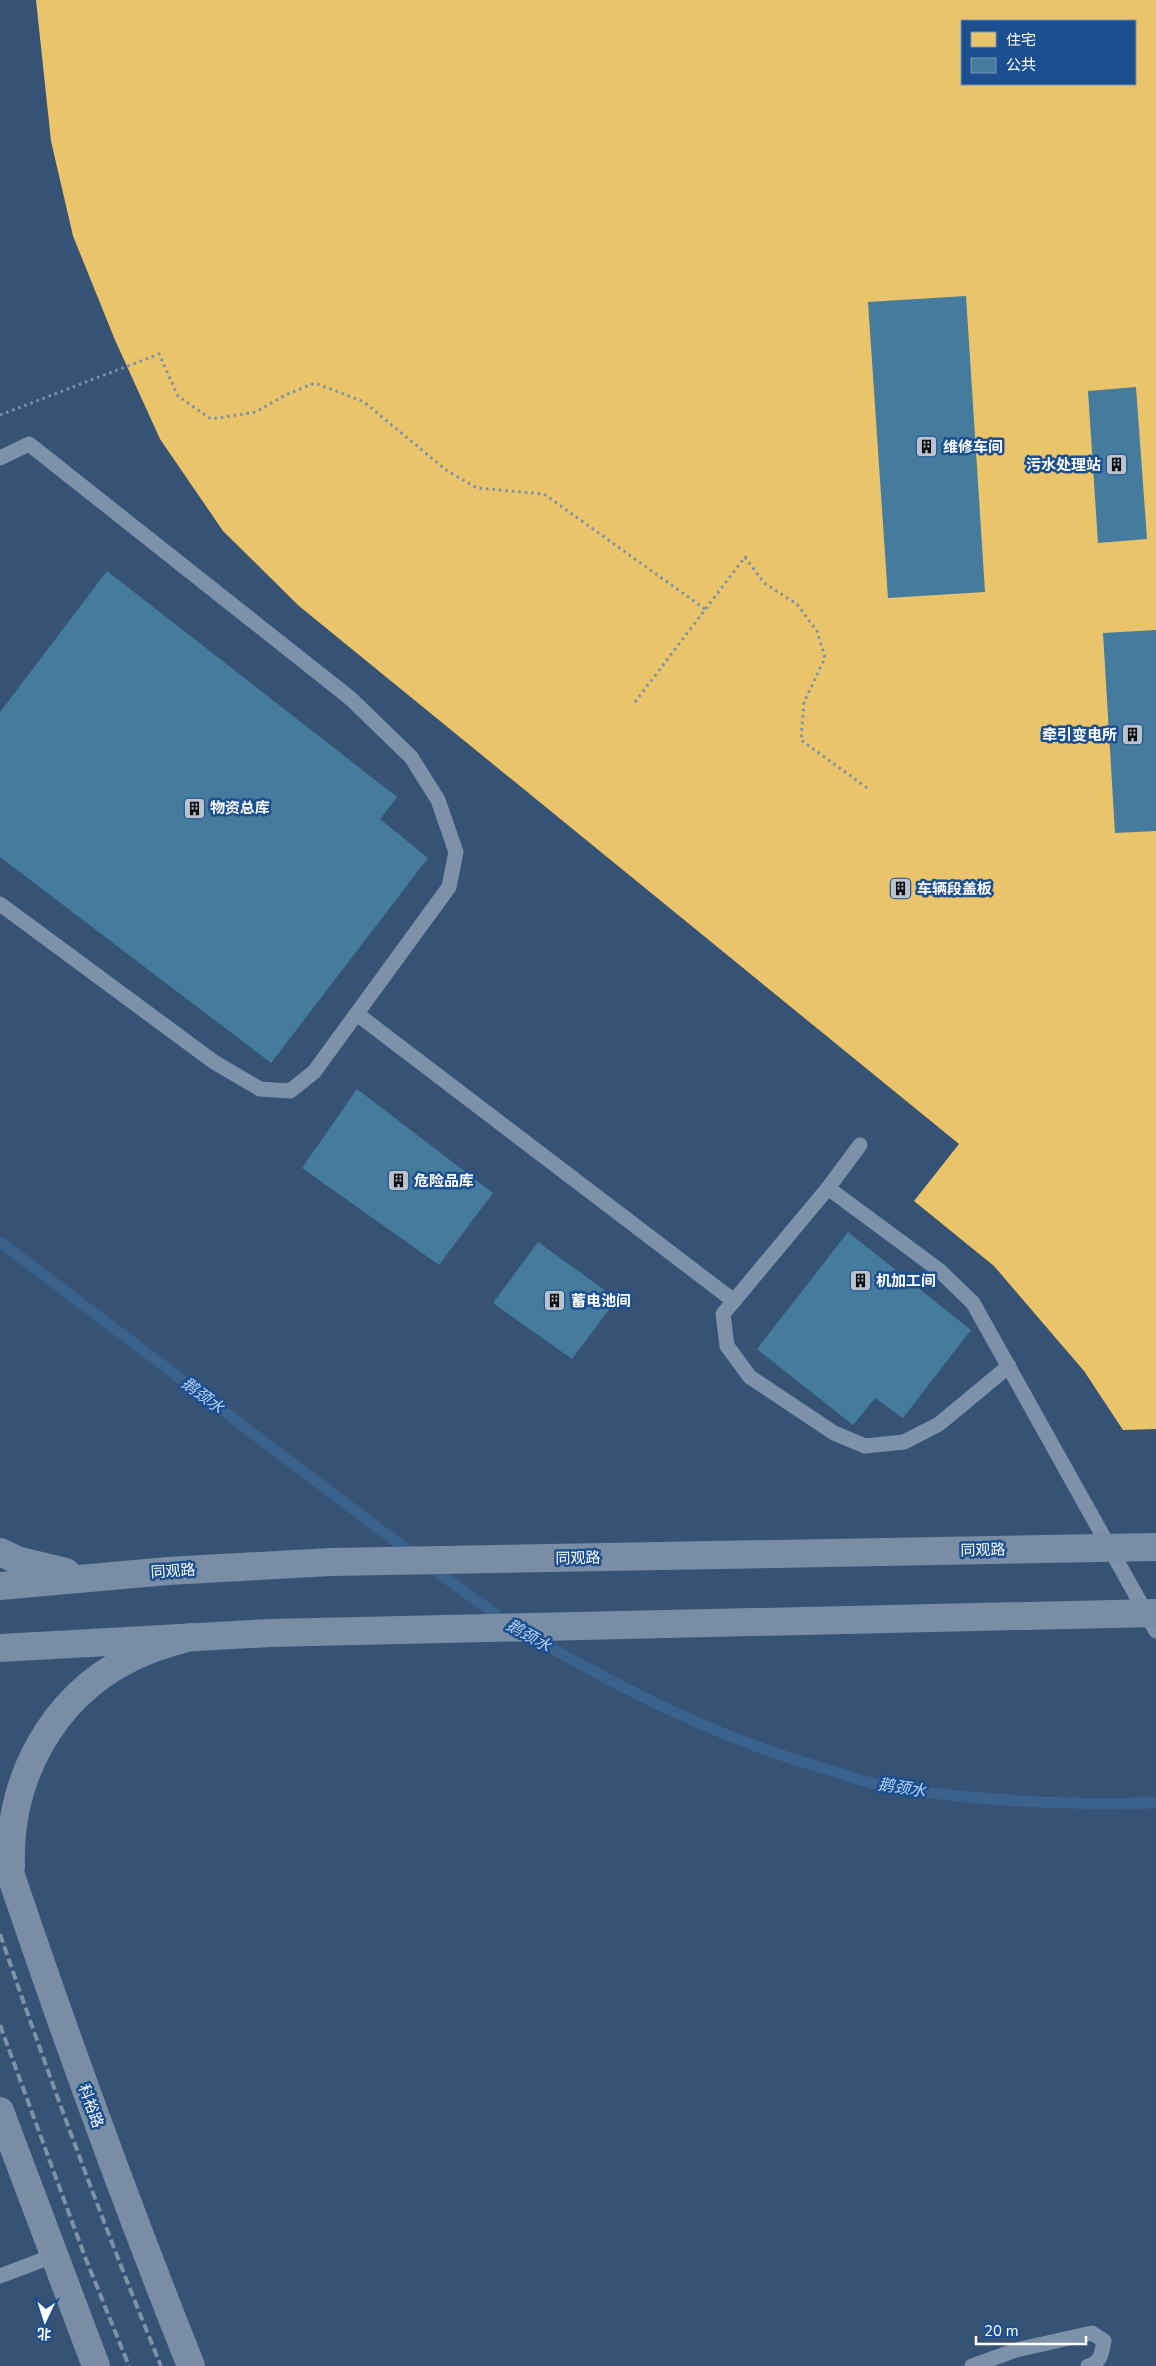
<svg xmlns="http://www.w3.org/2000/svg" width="1156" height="2366" font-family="'Nunito Sans','Noto Sans SC',sans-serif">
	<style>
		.homes { fill: #e9c46a; fill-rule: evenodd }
		.public { fill: #457b9d }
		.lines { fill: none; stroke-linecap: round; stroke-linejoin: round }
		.stream { stroke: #3b618d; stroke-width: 11 }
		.path { stroke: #7d92a8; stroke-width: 3; stroke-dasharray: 2.5 4; stroke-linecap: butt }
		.lane { stroke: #7d92a8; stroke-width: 15 }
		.secondary { stroke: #798da4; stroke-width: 28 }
		.rail { stroke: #7e92a7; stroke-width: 4; stroke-dasharray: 9 4; stroke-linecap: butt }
		.path-bridge { stroke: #7d92a8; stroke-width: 3; stroke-dasharray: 2.5 4; stroke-linecap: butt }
		.secondary-bridge { stroke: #798da4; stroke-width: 28 }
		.labels { text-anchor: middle; stroke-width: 5; stroke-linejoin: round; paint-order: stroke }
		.poi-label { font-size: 15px; font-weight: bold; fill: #fff; stroke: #1b4f8f; text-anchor: start }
		.street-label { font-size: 15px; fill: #fff; stroke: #1b4f8f }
		.water-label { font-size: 16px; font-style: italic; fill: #b5d3f5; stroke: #1b4f8f }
	</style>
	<rect width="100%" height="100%" fill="#365274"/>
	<path class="homes" d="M36 0H1156V1429L1123 1430 1084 1371 994 1266 914 1201 959 1144 299 606 223 531 160 439 115 340 73 236 51 141ZM962 21H1135V84H962Z"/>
	<g class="public">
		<polygon points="966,296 985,592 888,598 868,302"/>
		<polygon points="1136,387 1147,539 1098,543 1088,391"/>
		<polygon points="107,571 397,797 380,819 428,858 271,1063 0,857 0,712"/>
		<polygon points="1156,630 1156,831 1115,833 1103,633"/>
		<polygon points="357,1089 493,1193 439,1265 302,1168"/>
		<polygon points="848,1232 971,1330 903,1418 875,1398 853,1425 757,1349"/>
		<polygon points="538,1242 617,1299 572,1359 493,1303"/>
	</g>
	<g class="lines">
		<g class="stream">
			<polyline points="0,1242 415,1556"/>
			<polyline points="428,1565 506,1622"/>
			<path d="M527 1634C622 1689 719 1739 826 1769 845 1775 865 1782 884 1786 973 1801 1066 1805 1156 1803"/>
		</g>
		<polyline class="path" points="635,702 745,557 764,583 797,604 817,631 825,658 804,702 801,740 870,790"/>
		<g class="lane">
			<polyline points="0,458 29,444 350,698 411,757 438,800 456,852 449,887 314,1072 290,1091 260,1089 214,1062 0,904"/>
			<polyline points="357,1014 734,1301"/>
			<polyline points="828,1188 860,1145"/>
			<polyline points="1009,1366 939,1424 904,1442 865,1446 834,1433 750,1377 727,1346 723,1314 828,1188 939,1270 973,1303 1156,1631"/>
			<polyline points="0,2276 53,2256"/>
			<path d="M972 2366 1016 2350 1092 2333 1104 2341C1102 2352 1101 2363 1088 2366"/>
		</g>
		<g class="secondary">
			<polyline points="0,1552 17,1560 66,1572"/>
			<polyline points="0,1586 168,1571"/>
			<polyline points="0,1648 270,1633"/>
			<path d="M0 1843C59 2019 122 2193 191 2366"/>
			<path d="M11 1866C8 1781 51 1698 129 1659 148 1649 169 1643 190 1637"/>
			<polyline points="0,2111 96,2366"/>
		</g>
		<g class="rail">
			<path d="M0 1934C50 2080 103 2224 161 2366"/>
			<polyline points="0,2025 85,2257 129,2366"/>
		</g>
		<polyline class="path-bridge" points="0,415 159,354 178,396 211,419 256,412 285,395 315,383 364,402 446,470 477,488 544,494 705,609"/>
		<g class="secondary-bridge">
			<polyline points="168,1571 331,1562 1156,1547"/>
			<polyline points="270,1633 1156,1613"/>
		</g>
	</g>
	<defs>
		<symbol id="building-square" viewBox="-11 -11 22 22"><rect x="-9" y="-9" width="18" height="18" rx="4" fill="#b9c2ce" stroke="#1b4f8f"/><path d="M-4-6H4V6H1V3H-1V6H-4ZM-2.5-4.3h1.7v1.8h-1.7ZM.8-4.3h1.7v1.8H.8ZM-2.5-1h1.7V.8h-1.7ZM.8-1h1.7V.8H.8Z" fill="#111"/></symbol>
	</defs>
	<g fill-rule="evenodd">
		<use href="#building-square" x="914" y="434" width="25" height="25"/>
		<use href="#building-square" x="1104" y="452" width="25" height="25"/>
		<use href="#building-square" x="1120" y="722" width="25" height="25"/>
		<use href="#building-square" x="182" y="796" width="25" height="25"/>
		<use href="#building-square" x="888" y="876" width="25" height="25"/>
		<use href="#building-square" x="386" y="1168" width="25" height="25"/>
		<use href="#building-square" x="848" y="1268" width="25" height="25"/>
		<use href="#building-square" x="542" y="1288" width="25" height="25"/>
	</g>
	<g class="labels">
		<g class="poi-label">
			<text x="943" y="452">维修车间</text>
			<text x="1101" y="470" text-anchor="end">污水处理站</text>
			<text x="1117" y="740" text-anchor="end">牵引变电所</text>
			<text x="210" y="813">物资总库</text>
			<text x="917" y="894">车辆段盖板</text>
			<text x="414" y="1186">危险品库</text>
			<text x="876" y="1286">机加工间</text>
			<text x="571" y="1306">蓄电池间</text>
		</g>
		<g class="street-label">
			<text transform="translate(983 1550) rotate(-1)" y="5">同观路</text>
			<text transform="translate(578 1558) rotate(-1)" y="5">同观路</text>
			<text transform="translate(173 1571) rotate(-4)" y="5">同观路</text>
			<text transform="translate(91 2106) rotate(70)" y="5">科裕路</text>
		</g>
		<g class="water-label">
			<text transform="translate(203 1395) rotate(37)" y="6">鹅颈水</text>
			<text transform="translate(529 1635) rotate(30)" y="6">鹅颈水</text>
			<text transform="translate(902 1787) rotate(9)" y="6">鹅颈水</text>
		</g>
	</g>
	<rect x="961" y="20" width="175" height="65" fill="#1b4f8f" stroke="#7695bc"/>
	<rect x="971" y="32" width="25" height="15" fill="#e9c46a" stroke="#7695bc"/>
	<text x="1006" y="45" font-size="15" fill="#ffffff">住宅</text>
	<rect x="971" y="58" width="25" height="15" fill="#457b9d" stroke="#7695bc"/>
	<text x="1006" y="70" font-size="15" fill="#ffffff">公共</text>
	<g transform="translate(45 2321) rotate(184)" stroke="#1b4f8f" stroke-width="4" paint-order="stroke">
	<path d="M0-4L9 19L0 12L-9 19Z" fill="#ffffff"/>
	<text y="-8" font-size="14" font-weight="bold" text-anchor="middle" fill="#ffffff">北</text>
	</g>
	<path d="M976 2336v8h110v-8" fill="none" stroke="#ffffff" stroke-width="2.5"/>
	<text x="984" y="2336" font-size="15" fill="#ffffff" stroke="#1b4f8f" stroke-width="4" paint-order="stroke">20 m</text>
</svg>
